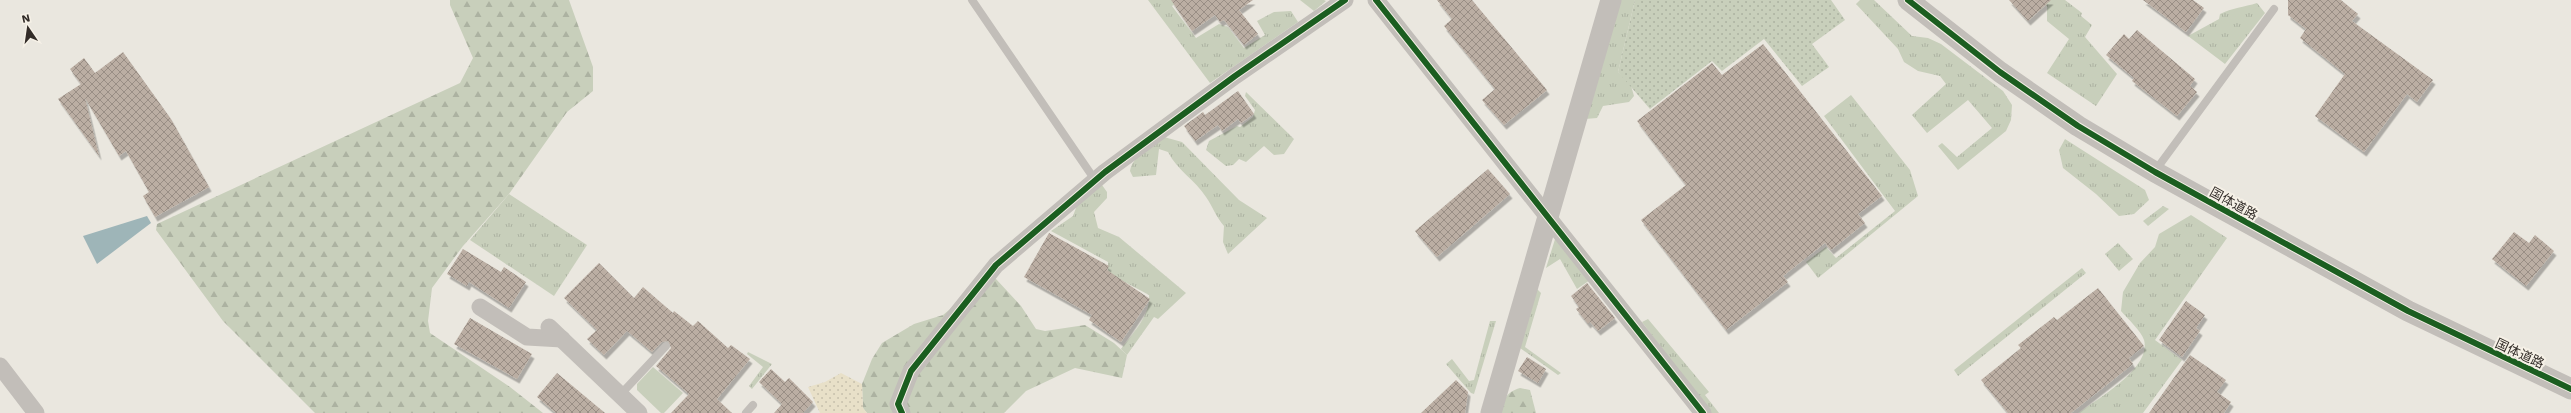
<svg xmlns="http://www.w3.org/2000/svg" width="2571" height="413" font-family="'Work Sans','Noto Sans JP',sans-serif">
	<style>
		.grass { fill: url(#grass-tufts) }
		.forest { fill: url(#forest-firs) }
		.sand { fill: url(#sand-dots) }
		.park { fill: #c8cfbb }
		.garden { fill: url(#garden-dots) }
		.water { fill: #9eb5b8 }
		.building { fill: url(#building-cross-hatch); filter: url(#shadow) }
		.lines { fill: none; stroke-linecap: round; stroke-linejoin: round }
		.service { stroke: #c2beb9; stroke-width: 8 }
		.minor { stroke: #c2beb9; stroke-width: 17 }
		.tertiary { stroke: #c2beb9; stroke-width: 21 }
		.cycleway-casing { stroke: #f6f1e7; stroke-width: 8 }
		.cycleway { stroke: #1b5e20; stroke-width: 6 }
		.labels { text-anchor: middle; stroke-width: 4; stroke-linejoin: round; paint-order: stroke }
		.street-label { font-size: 13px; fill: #322c28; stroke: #f6f1e7 }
	</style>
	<defs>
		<pattern id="grass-tufts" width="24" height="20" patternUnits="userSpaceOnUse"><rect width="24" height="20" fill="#c8cfbb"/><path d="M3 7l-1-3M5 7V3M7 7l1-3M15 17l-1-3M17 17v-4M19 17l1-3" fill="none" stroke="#acb2a1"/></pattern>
		<pattern id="forest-firs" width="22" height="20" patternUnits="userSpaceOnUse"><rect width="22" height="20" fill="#c8cfbb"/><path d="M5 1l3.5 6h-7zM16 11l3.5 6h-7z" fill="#acb2a1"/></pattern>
		<pattern id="sand-dots" width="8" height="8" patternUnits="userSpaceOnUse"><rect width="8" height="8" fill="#e8e0c8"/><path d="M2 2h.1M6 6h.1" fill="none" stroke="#c7c0ac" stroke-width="1.8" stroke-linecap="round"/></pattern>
		<pattern id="garden-dots" width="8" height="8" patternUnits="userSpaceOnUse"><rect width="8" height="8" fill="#c8cfbb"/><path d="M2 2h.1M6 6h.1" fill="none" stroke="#acb2a1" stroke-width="1.8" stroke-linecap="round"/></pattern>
		<pattern id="building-cross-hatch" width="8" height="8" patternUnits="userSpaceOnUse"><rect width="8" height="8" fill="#bbaea3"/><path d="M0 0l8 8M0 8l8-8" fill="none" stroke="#998e85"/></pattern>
		<filter id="shadow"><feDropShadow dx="2.5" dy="4.5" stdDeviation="0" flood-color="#0004"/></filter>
	</defs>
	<rect width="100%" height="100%" fill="#eae7df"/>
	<g class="grass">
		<polygon points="1148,0 1180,0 1172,6 1196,38 1219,24 1228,27 1244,48 1265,35 1257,21 1274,12 1291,11 1298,22 1210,83"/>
		<polygon points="1300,0 1324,0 1326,1 1314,11"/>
		<polygon points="1619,0 1635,0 1618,72 1630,82 1634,96 1629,102 1603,106 1597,118 1585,119"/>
		<polygon points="1860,0 1874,0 1912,36 1928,38 1941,44 2003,91 2012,105 2011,120 2006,131 1958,170 1938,146 1942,143 1957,157 1992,128 1968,100 1927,133 1912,115 1946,84 1940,76 1918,71 1904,62 1898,49 1856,4"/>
		<polygon points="2041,0 2065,0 2082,13 2081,16 2092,25 2085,37 2117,74 2096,106 2047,73 2069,39 2047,21 2047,6"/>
		<path d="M2257 3 2265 13 2225 64 2188 36 2219 19 2220 14C2232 8 2244 7 2257 3Z"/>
		<polygon points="1246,92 1294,139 1284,154 1274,155 1264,146 1246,162 1239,159 1233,165 1226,166 1206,150 1209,141 1237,126 1240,127 1253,117 1255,110 1245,96"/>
		<polygon points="1851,95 1910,170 1918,196 1818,278 1806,262 1826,247 1836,258 1895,211 1824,116"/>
		<path d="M1164 137 1182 142 1239 200 1267 218 1228 254 1223 242 1224 226C1216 217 1213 207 1206 197 1195 180 1177 170 1168 152L1159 149 1156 175 1133 177 1130 171C1133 155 1151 146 1164 137Z"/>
		<polygon points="2065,139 2145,190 2149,200 2134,214 2119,216 2096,194 2063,168 2059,150"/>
		<path d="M1102 185 1107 192V198L1094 212 1098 228 1119 237 1186 293 1158 319 1154 317 1127 355 1121 349C1132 334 1151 315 1149 295L1108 273V262L1051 231 1073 216 1077 205Z"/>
		<polygon points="509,194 587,245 554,296 470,240"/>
		<polygon points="2163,206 2169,209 2148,226 2143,221"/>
		<path d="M2191 215 2227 238 2155 340 2182 360 2143 413H2079C2098 398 2152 368 2144 340 2141 331 2128 319 2121 311L2123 292 2140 263 2155 247 2159 234Z"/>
		<polygon points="1556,236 1590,280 1577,289 1560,259 1546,268"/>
		<polygon points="2118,243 2133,259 2119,271 2105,254"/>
		<polygon points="2082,268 2086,273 1958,376 1954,370"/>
		<polygon points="1537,289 1541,293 1525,347 1561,373 1558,375 1520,348"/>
		<polygon points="1648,319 1709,392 1705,395 1719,413 1710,413 1642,322"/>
		<polygon points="1490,321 1496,321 1474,394 1471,393 1446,364 1452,359 1469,381 1474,380"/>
		<polygon points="748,352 772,364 752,389 749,386 763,367 747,354"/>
	</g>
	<g class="forest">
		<polygon points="450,0 569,0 593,67 593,91 567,112 509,194 463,246 432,288 428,321 430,333 510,387 543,413 315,413 223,321 156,230 157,224 460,83 473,58 450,5"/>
		<polygon points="978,277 996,279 1021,306 1036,329 1045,331 1085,325 1114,343 1127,355 1122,378 1075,368 1026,391 1004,413 867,413 863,408 862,384 872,359 882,343 914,324 943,315 955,305"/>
		<path d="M1520 388 1530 390 1536 413H1499C1503 400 1506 392 1520 388Z"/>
	</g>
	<polygon class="sand" points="841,373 862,384 863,408 867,413 820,413 808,387 825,382"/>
	<polygon class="park" points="653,367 683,393 664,413 661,413 637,390 637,384"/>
	<polygon class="garden" points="1635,0 1831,0 1845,20 1812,44 1829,67 1802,86 1764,39 1722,71 1712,61 1650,109 1618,72"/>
	<polygon class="water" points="147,216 151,223 97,264 83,236"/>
	<g class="building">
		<polygon points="1171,0 1253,0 1239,10 1258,34 1244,45 1224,20 1220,22 1215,15 1192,31"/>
		<polygon points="1437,0 1472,0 1547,90 1504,125 1482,100 1495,89 1444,26 1452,19"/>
		<polygon points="2009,0 2051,0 2028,21"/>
		<polygon points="2143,0 2193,0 2204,8 2186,32"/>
		<polygon points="2288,0 2341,0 2358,14 2352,21 2433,80 2417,102 2407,94 2364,152 2315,116 2345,74 2300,38 2306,29 2288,15"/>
		<polygon points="2137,30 2195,79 2190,86 2197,92 2177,116 2132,81 2134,78 2106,55 2124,34 2129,39"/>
		<polygon points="1763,44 1882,196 1858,214 1865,223 1831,250 1825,243 1783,276 1788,282 1726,330 1641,220 1686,185 1637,121 1712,63 1722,75"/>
		<polygon points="123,52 171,119 209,187 155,217 143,196 149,192 126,151 119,156 85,98 99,156 58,99 81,84 70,69 84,58 95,73"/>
		<polygon points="1238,91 1254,114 1241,123 1238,119 1222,131 1218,125 1195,141 1184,126 1203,112 1205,115"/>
		<polygon points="1488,169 1510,194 1437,257 1415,231"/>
		<polygon points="2514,232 2529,243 2535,235 2554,251 2526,286 2492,259"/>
		<polygon points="1049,233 1109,266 1107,270 1150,299 1121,342 1089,320 1092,315 1024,277"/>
		<polygon points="463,249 501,272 504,267 526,282 509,308 469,282 467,286 447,274"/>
		<polygon points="599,263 634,298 643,287 673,313 674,311 693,326 698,321 728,348 731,345 750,359 717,399 732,413 671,413 689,394 656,366 671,348 668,341 662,342 652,352 627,331 604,355 587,339 597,330 564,298"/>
		<polygon points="1587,283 1615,318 1598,331 1590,322 1588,324 1576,309 1579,307 1571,296"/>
		<polygon points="2098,288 2144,346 2129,358 2133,364 2071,413 2008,413 1981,380 2021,348 2018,345 2054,317 2057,320"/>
		<polygon points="2186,301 2205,315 2196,328 2200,331 2182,357 2159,340"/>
		<polygon points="470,318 532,354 517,379 454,344"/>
		<polygon points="2190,355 2226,380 2217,392 2231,402 2224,413 2149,413"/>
		<polygon points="1527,357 1546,369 1538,383 1518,371"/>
		<polygon points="771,369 785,382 789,378 813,402 803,413 774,413 782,404 759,382"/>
		<polygon points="557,373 605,413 556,413 537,397"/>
		<polygon points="1456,380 1468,392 1465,413 1421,413"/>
	</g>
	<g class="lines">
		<g class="service">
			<polyline points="972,0 1095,180"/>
			<polyline points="2155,171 2274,9"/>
			<polyline points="620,395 666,346"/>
			<polyline points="746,413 753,405"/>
		</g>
		<g class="minor">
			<polyline points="1376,0 1703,413"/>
			<polyline points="480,307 527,337 562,339"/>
			<polyline points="549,327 639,413"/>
			<polyline points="0,366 36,413"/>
			<polyline points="902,413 898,404 911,371 996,265 1105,172 1235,76 1345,0"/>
		</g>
		<g class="tertiary">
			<polyline points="1908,0 2000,72 2078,126 2155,172 2408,311 2571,389"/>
			<polyline points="1491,413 1611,0"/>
		</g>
		<defs>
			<g id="cycleway">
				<polyline points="1376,0 1703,413"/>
				<polyline points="1908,0 2000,72 2078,126 2155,172 2408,311 2571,389"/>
				<polyline points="902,413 898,404 911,371 996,265 1105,172 1235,76 1345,0"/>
			</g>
		</defs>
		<use href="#cycleway" class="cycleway-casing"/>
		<use href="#cycleway" class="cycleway"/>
	</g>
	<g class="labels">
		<g class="street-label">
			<text transform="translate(2234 203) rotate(29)" y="5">国体道路</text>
			<text transform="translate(2520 353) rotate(25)" y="5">国体道路</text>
		</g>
	</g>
	<g transform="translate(28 28) rotate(347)" stroke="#f6f1e7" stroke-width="3" paint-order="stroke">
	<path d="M0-3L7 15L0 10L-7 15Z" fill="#322c28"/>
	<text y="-6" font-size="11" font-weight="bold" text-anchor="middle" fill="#322c28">N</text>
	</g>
</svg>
